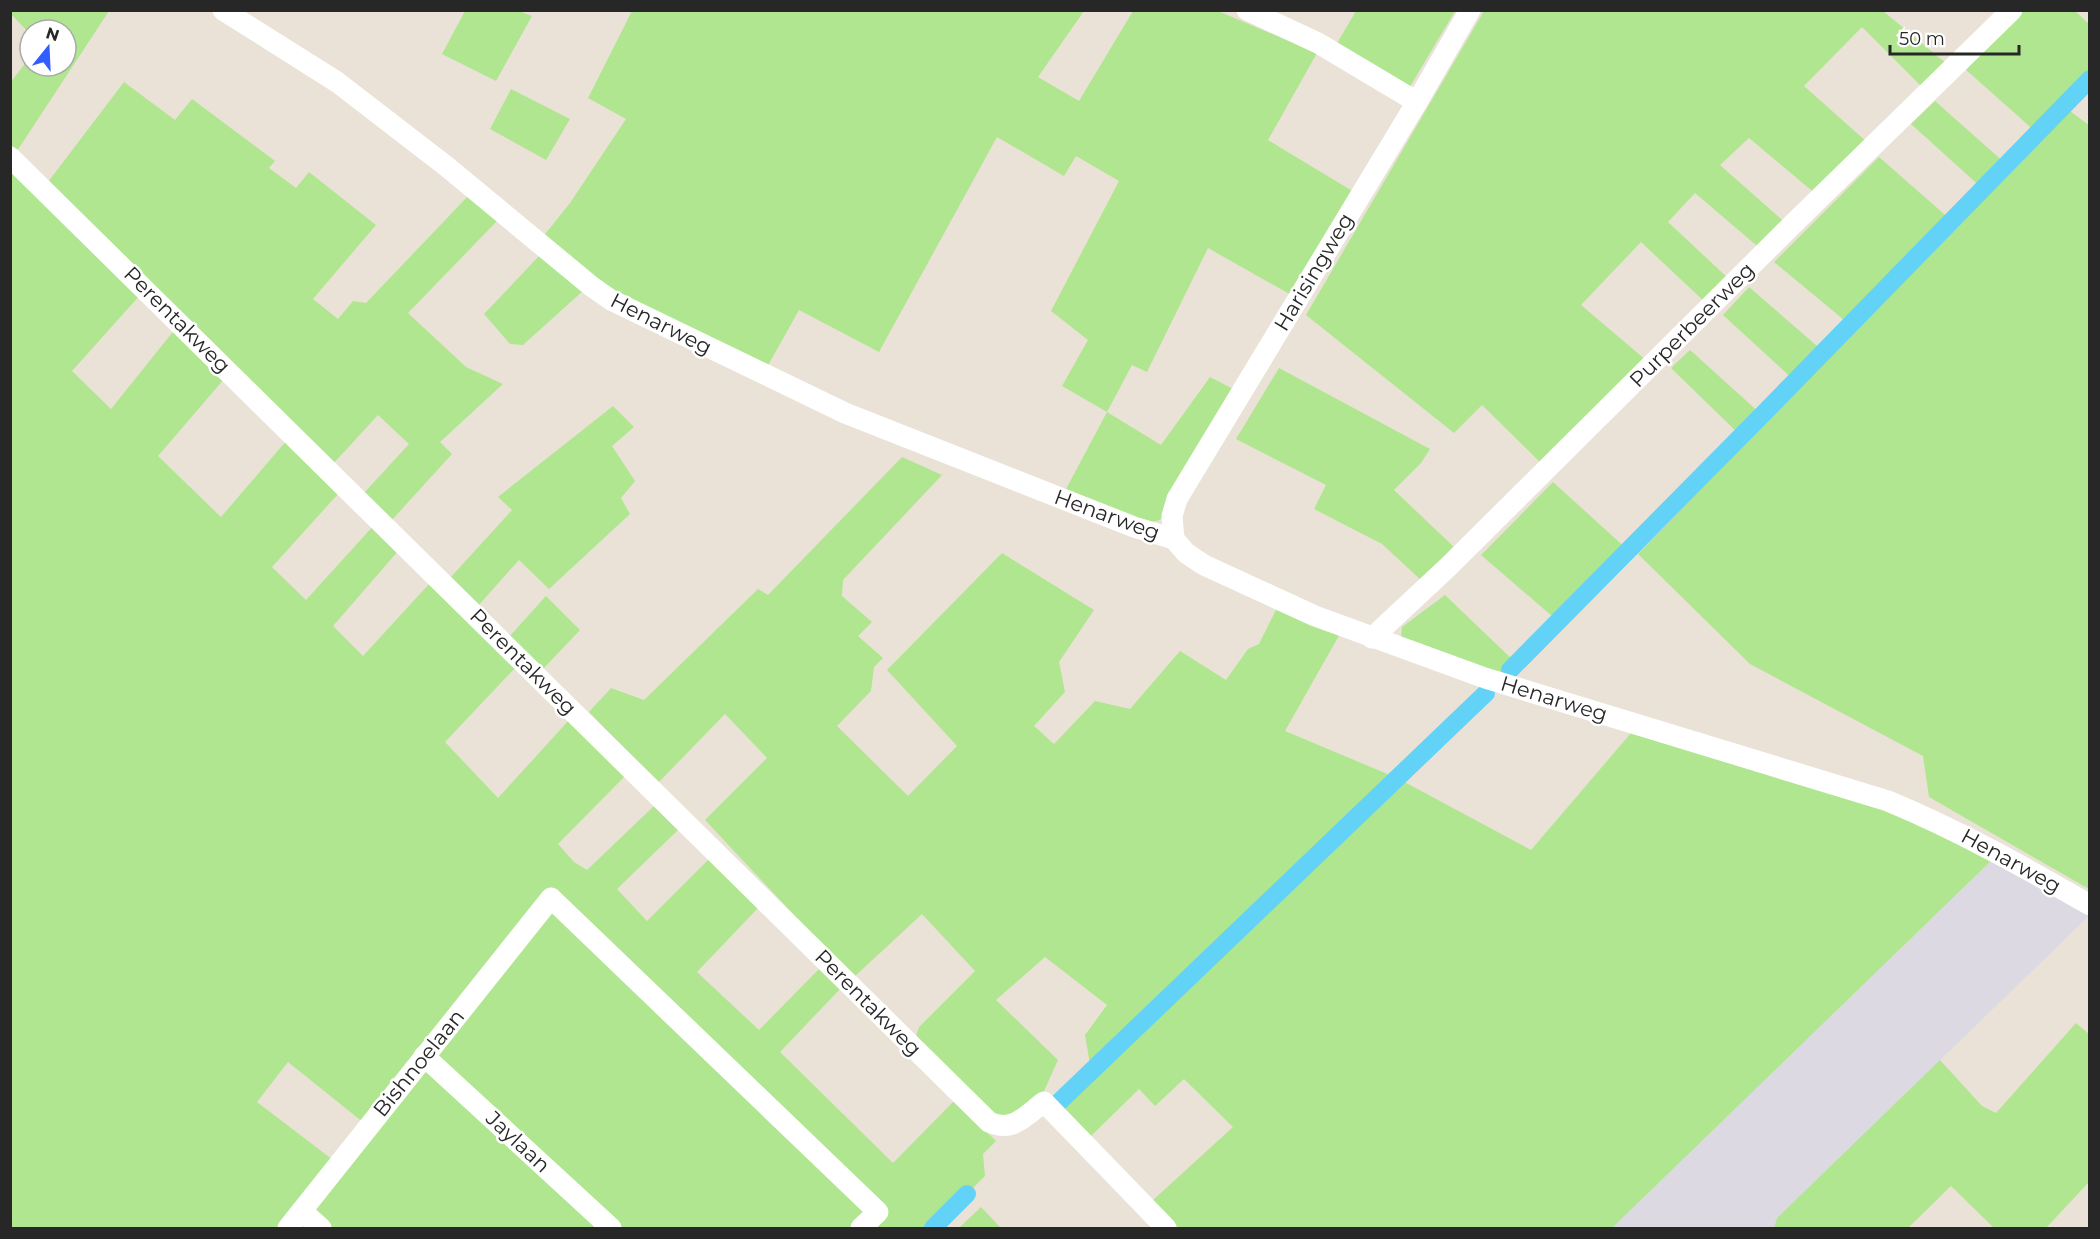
<svg xmlns="http://www.w3.org/2000/svg" width="2100" height="1239" font-family="Montserrat,sans-serif">
	<style>
		.industrial { fill: #dcd9e3 }
		.green { fill: #afe68f }
		.lines { fill: none; stroke-linecap: round; stroke-linejoin: round }
		.canal { stroke: #62d2f6; stroke-width: 18 }
		.minor { stroke: #fff; stroke-width: 21 }
		.labels { text-anchor: middle; stroke-width: 5; stroke-linejoin: round; paint-order: stroke }
		.street-label { font-size: 21px; fill: #272727; stroke: #fff }
	</style>
	<rect width="100%" height="100%" fill="#ebe2d7"/>
	<polygon class="industrial" points="1995,857 2089,916 1777,1218 1774,1228 1612,1228"/>
	<g class="green">
		<polygon points="11,11 109,11 17,151 11,144 10,83 30,57 30,66 66,66 66,30 30,30 30,34 11,14"/>
		<polygon points="465,11 519,11 532,16 496,81 442,54"/>
		<polygon points="632,11 1084,11 1038,77 1079,101 1133,11 1218,11 1317,53 1268,140 1354,192 1293,296 1208,248 1147,372 1132,365 1107,412 1161,445 1210,377 1237,391 1160,520 1146,523 1065,491 1107,412 1062,386 1088,340 1051,311 1119,181 1076,156 1064,176 997,137 879,352 799,310 766,369 624,303 542,238 570,203 626,119 588,98"/>
		<polygon points="1356,11 1455,11 1408,90 1336,45"/>
		<polygon points="1484,11 1883,11 1947,64 1922,87 1862,27 1804,86 1868,143 1817,195 1749,138 1720,165 1789,226 1763,251 1695,193 1668,222 1730,280 1707,304 1641,242 1581,305 1647,361 1544,466 1482,405 1454,433 1306,315"/>
		<polygon points="2021,11 2075,11 2089,24 2089,79 2037,133 1965,69"/>
		<polygon points="124,82 175,120 192,99 275,161 269,168 296,188 309,172 376,225 313,299 338,319 353,301 366,303 470,194 498,220 408,313 466,367 503,384 440,442 452,454 391,521 363,494 409,444 378,415 332,465 48,182"/>
		<polygon points="511,89 570,119 546,160 490,129"/>
		<polygon points="1935,101 2006,164 1983,189 1911,124"/>
		<polygon points="2070,111 2090,126 2089,889 1929,797 1923,756 1750,664 1638,554"/>
		<polygon points="1879,157 1952,221 1850,325 1774,262"/>
		<polygon points="10,168 141,294 72,371 111,409 176,328 225,378 158,456 221,517 287,440 338,494 272,567 306,600 375,524 399,550 333,626 363,656 429,584 516,667 445,742 498,798 570,719 627,774 558,844 574,862 587,870 654,806 678,830 617,889 647,921 710,858 758,908 697,972 759,1030 820,968 841,988 780,1052 893,1163 954,1101 996,1141 983,1154 985,1176 933,1228 867,1228 884,1211 552,890 364,1123 288,1062 257,1102 333,1160 278,1228 11,1228"/>
		<polygon points="541,254 584,290 523,345 510,344 484,314"/>
		<polygon points="1749,287 1824,352 1795,381 1723,315"/>
		<polygon points="1690,350 1762,415 1741,436 1671,368"/>
		<polygon points="1279,368 1430,449 1421,463 1394,490 1456,549 1422,581 1382,544 1314,509 1326,485 1236,439"/>
		<polygon points="613,406 634,427 612,446 635,481 621,498 630,514 549,589 519,560 478,606 450,578 512,510 498,497"/>
		<polygon points="902,457 942,475 843,580 842,596 872,622 858,636 883,658 874,667 871,691 837,726 908,796 957,746 887,670 1002,553 1094,610 1059,662 1065,692 1034,726 1054,744 1095,701 1130,709 1180,651 1226,680 1248,649 1259,644 1278,606 1341,632 1285,731 1397,778 1531,850 1631,733 1906,814 1995,857 1612,1228 1179,1228 1152,1201 1233,1127 1184,1079 1155,1106 1139,1089 1091,1136 1057,1104 1091,1070 1085,1035 1107,1005 1045,957 996,1000 1058,1060 1040,1100 995,1121 915,1039 919,1027 975,971 922,914 853,978 705,820 767,758 725,714 658,783 589,712 611,688 644,700 758,589 768,595"/>
		<polygon points="1553,482 1629,551 1559,622 1481,555"/>
		<polygon points="1445,595 1517,664 1504,676 1401,637 1402,627"/>
		<polygon points="546,596 580,630 543,669 509,637"/>
		<polygon points="551,907 871,1213 854,1228 620,1228 431,1054"/>
		<polygon points="2076,1023 2089,1034 2089,1182 2046,1228 1994,1228 1951,1186 1908,1228 1774,1228 1777,1218 1940,1060 1982,1106 1996,1113"/>
		<polygon points="424,1063 601,1228 332,1228 311,1209"/>
		<polygon points="981,1207 1001,1228 959,1228"/>
	</g>
	<g class="lines">
		<g class="canal">
			<polyline points="1510,670 1762,415 2090,79"/>
			<polyline points="1057,1104 1486,693"/>
			<polyline points="933,1228 967,1194"/>
		</g>
		<g class="minor">
			<path d="M223 10 337 82 446 166 591 286 611 300 845 413 1134 527 1174 539 1186 553 1204 565 1315 616 1485 678 1888 801C1958 830 2024 867 2090 905"/>
			<polyline points="1247,10 1318,43 1417,102"/>
			<path d="M10 157 989 1122C1013 1133 1025 1116 1044 1102L1166 1228"/>
			<polyline points="1174,539 1172,516 1177,499 1417,102 1470,10"/>
			<polyline points="1372,638 1448,567 1793,224 2012,10"/>
			<polyline points="424,1056 611,1228"/>
			<polyline points="302,1211 321,1228"/>
			<polyline points="288,1228 551,898 878,1212 861,1228"/>
		</g>
	</g>
	<g class="labels">
		<g class="street-label">
			<text transform="translate(1314 272) rotate(-59)" y="7">Harisingweg</text>
			<text transform="translate(177 320) rotate(45)" y="7">Perentakweg</text>
			<text transform="translate(661 324) rotate(27)" y="7">Henarweg</text>
			<text transform="translate(1692 325) rotate(-45)" y="7">Purperbeerweg</text>
			<text transform="translate(1107 515) rotate(20)" y="7">Henarweg</text>
			<text transform="translate(523 662) rotate(45)" y="7">Perentakweg</text>
			<text transform="translate(1554 699) rotate(17)" y="7">Henarweg</text>
			<text transform="translate(2011 861) rotate(29)" y="7">Henarweg</text>
			<text transform="translate(868 1003) rotate(45)" y="7">Perentakweg</text>
			<text transform="translate(419 1063) rotate(-51)" y="7">Bishnoelaan</text>
			<text transform="translate(518 1142) rotate(43)" y="7">Jaylaan</text>
		</g>
	</g>
	<rect width="2100" height="1239" fill="none" stroke="#272727" stroke-width="24"/>
	<g transform="translate(48 48) rotate(18)"><circle r="28" fill="#ffffff" stroke="#a9a9a9" stroke-width="1.5"/>
	<path d="M0-4.5L10 22L0 15L-10 22Z" fill="#315cff"/>
	<text y="-9" font-size="16" font-weight="bold" text-anchor="middle" fill="#272727">N</text>
	</g>
	<path d="M1890 45v9h129v-9" fill="none" stroke="#272727" stroke-width="3"/>
	<text x="1899" y="45" font-size="18" fill="#272727" stroke="#ffffff" stroke-width="4.5" paint-order="stroke">50 m</text>
</svg>
